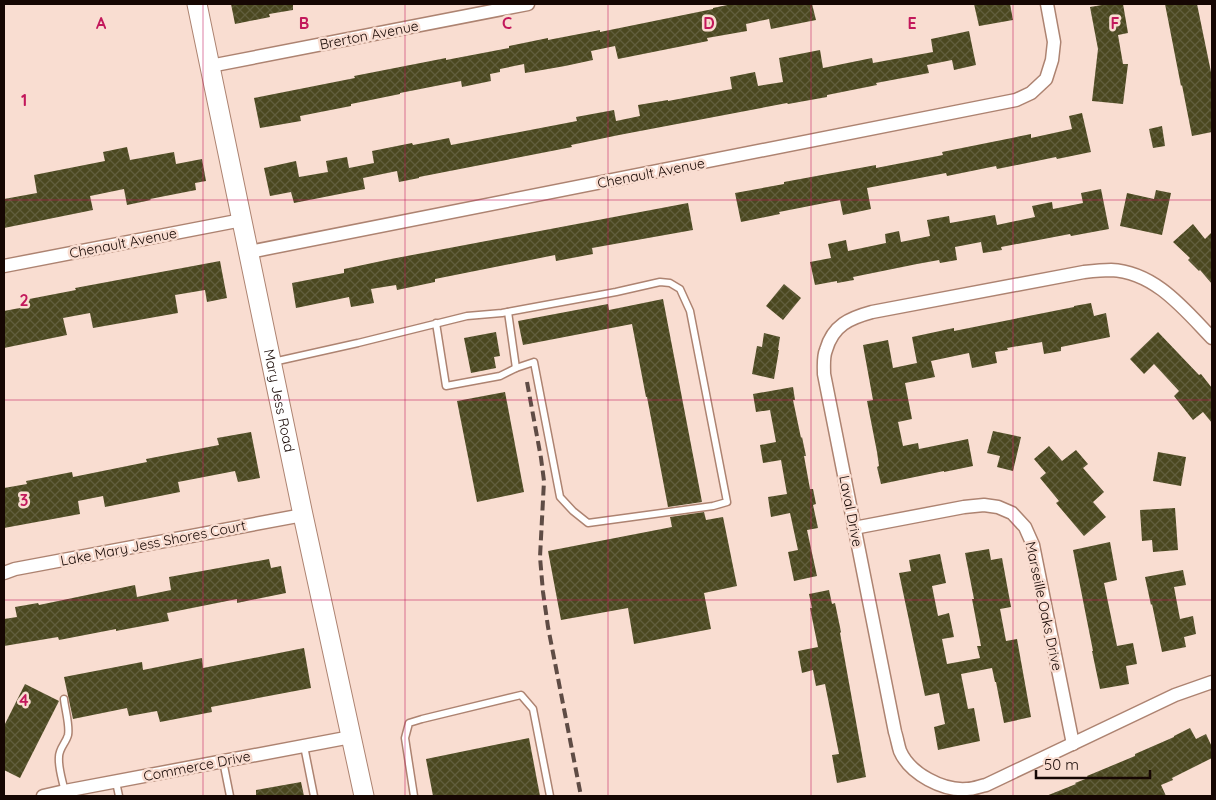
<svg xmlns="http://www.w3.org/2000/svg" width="1216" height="800" font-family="Quicksand,sans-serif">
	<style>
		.building { fill: url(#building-cross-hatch) }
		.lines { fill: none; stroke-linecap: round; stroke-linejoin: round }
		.lane-casing { stroke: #ad8371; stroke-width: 9 }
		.street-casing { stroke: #ad8371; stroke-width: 15 }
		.secondary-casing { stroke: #ad8371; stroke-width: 21 }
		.lane { stroke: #fff; stroke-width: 6 }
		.street { stroke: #fff; stroke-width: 12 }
		.secondary { stroke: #fff; stroke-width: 19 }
		.rail { stroke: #5f4c45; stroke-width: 4; stroke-dasharray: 10 5; stroke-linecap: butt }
		.grid { fill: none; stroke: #c2185b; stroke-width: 1; stroke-opacity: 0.55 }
		.labels { text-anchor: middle; stroke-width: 5; stroke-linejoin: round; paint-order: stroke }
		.street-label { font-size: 14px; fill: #160703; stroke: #f9ddd1 }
		.grid-label { font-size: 16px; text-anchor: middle; font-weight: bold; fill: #c2185b; stroke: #f9ddd1; stroke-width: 5; stroke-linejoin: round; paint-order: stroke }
	</style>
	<defs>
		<pattern id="building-cross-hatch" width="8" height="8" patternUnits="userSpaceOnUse" patternTransform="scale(1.25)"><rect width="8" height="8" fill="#4b4820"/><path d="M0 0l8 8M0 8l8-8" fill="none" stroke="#615e3d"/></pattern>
	</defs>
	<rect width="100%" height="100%" fill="#f9ddd1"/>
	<g class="building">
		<polygon points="231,4 293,4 293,10 269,14 270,17 235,24"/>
		<polygon points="732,4 812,4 816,20 771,29 769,19 746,24 747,31 707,38 708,41 618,59 615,46 591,51 593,60 565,66 525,73 524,64 500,69 500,72 490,74 491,81 462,87 461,81 400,93 400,94 351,104 351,106 300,116 301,121 260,128 254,98 355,78 354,76 446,58 446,60 509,48 509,46 548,38 548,40 600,30 600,32 713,9 713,8"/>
		<polygon points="974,4 1010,4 1013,20 979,26"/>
		<polygon points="1108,4 1123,4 1128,33 1118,35 1123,64 1128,64 1123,104 1092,101 1098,49 1090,7"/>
		<polygon points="1165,4 1197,4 1212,77 1212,132 1192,136 1182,85 1181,86"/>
		<polygon points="969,31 976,65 954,70 952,60 927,65 929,73 876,83 877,85 827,95 827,97 788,104 787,103 619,135 571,145 572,147 419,177 419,178 399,182 397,171 363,178 365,189 294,203 291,192 270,196 264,168 296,161 299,177 328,172 326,161 347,157 349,168 374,163 372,151 412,143 413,145 449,138 451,145 577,121 576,117 614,110 616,121 640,116 638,105 668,100 668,101 732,89 730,77 755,72 758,86 783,82 779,58 820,50 823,68 872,58 873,63 933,52 931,39"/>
		<polygon points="1082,113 1091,152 1057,159 1056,157 997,169 996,166 947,176 946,173 867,188 871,209 843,215 840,200 779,212 780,214 741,222 735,193 784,184 784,182 876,165 876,168 943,155 942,152 1031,134 1031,138 1072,129 1069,116"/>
		<polygon points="1162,126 1165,146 1153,148 1149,129"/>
		<polygon points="127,147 130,160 174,152 176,164 202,159 206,181 195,183 196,190 150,199 151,200 127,205 124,189 90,196 93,210 4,228 4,199 37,193 34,175 105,161 103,152"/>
		<polygon points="1101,189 1109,229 1071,236 1070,234 1001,247 1002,250 983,253 981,242 955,247 957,260 940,263 939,260 917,264 853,277 854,280 837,283 837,281 815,285 810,262 831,258 828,244 846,240 848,251 886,243 885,234 899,231 901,242 930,236 927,220 949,216 950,223 995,215 997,225 1035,217 1032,206 1052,202 1053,209 1083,203 1081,193"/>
		<polygon points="1156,190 1171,193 1162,235 1120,226 1127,193 1154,199"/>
		<polygon points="688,203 693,230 592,248 593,254 556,261 555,255 435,279 435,282 397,290 396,285 371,289 374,303 351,307 349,297 296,308 292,283 344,273 344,269 391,259"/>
		<polygon points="1193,224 1205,239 1212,232 1212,284 1200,270 1199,271 1188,260 1190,258 1173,242"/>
		<polygon points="220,261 227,298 207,302 205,290 175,295 178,313 93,328 90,313 63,318 67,335 4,348 4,311 25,307 24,300 76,290 75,288"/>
		<polygon points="784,284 801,298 783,320 766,306"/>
		<polygon points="663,299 702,502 668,507 647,397 646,397 632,324 523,345 518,321 608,304 609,310"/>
		<polygon points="1091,303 1094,316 1106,313 1110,337 1061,347 1061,351 1044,354 1042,342 1007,348 1008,350 995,352 997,363 972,368 969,353 931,361 935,377 905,383 912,419 898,422 903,446 918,443 919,449 968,439 973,466 944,472 944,471 881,484 877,467 879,466 877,452 867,401 873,400 863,345 888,340 893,368 917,363 912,337 954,328 954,331 1074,307 1074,306"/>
		<polygon points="496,332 500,356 494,357 496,368 471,373 464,338"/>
		<polygon points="1158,332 1199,375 1201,374 1212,388 1212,423 1203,412 1193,420 1174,396 1179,391 1154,364 1144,374 1130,359"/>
		<polygon points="764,333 780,337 778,350 779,350 774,379 752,374 757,346 762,347"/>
		<polygon points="793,387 795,400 793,400 801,438 802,437 806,456 804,456 810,489 813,489 816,504 813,505 818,528 807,530 817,576 794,581 788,552 798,550 790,513 771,517 768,497 787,494 781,460 763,463 760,445 776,442 770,410 756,412 753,394"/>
		<polygon points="505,392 524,492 477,502 457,401"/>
		<polygon points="993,431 1021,437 1013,471 997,467 1000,456 987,453"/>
		<polygon points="251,432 260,478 238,482 235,471 178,482 180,492 105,507 103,496 78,501 80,514 4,528 4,488 27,484 26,481 72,472 73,477 147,462 146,459 219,445 217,438"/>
		<polygon points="1049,446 1062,461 1076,450 1088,464 1083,468 1104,492 1093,502 1106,517 1084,536 1056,503 1059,501 1040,478 1046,473 1034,459"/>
		<polygon points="1158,452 1186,457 1181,486 1153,481"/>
		<polygon points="1175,508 1178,550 1153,552 1152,540 1142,541 1140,510"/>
		<polygon points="704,512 706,520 723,517 737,586 704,593 711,629 634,644 628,608 561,620 548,551 672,527 670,517"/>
		<polygon points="1110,542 1117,580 1104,583 1117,646 1133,643 1137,664 1126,666 1129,684 1100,689 1092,651 1093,651 1073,550"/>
		<polygon points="989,549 991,560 1002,558 1011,607 1000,609 1006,641 1017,639 1031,717 1004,723 996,682 995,682 992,668 961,674 968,709 974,708 980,741 938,750 934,727 945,724 939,693 925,696 899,573 911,571 909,560 940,554 946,583 932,586 938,616 949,613 954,637 942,639 947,664 980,658 977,646 981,646 972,599 974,599 965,553"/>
		<polygon points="269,559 271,568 281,566 286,593 237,603 237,599 167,613 169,621 116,631 116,629 59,640 58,637 4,646 4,619 17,617 15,607 38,603 39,605 135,585 137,597 171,590 169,577"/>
		<polygon points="1183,570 1186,585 1174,587 1180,619 1193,616 1196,634 1184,637 1186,647 1162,652 1152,604 1151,605 1145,577"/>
		<polygon points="829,590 832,604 835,603 841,632 840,633 866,777 837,783 832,755 839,754 825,684 816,686 813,670 802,673 798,651 818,647 810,608 812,608 809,594"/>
		<polygon points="304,648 311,688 211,707 212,712 160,722 157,711 129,716 127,708 73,719 64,677 142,662 143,670 202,658 203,668"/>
		<polygon points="25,684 59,701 20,778 4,770 4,726"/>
		<polygon points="1190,728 1196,739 1206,734 1212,747 1212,758 1172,778 1173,780 1161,785 1166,796 1046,796 1076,784 1075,783 1088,778 1087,776 1135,756 1135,754 1174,737 1174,736"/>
		<polygon points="529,738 540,796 433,796 426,759"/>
		<polygon points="301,782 304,796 256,796 256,790"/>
	</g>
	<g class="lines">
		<defs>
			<g id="lane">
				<polyline points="508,312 516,368"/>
				<polyline points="273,362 358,343 467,316 502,313 616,292 660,282 670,283 680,289 690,311 727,502 713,506 588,523 573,511 560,497 534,362 516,368 500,376 446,386 436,323"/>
				<path d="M64 699C65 709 70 726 68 735 66 743 59 748 59 757 58 769 63 781 65 793"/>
				<polyline points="304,746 314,796"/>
				<polyline points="223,761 230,796"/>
				<polyline points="116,782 119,796"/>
				<polyline points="414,796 405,738 409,723 422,719 521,695 533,709 550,796"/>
			</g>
			<g id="street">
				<polyline points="210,66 528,4"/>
				<polyline points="249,252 1016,100 1031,93 1046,79 1052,60 1054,42 1047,4"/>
				<polyline points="4,266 242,220"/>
				<path d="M1212 338C1184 309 1155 272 1111 270 1102 270 1093 271 1084 272L872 312C850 318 833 325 826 350 823 357 824 366 824 374L895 732C897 738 898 745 900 751 910 774 943 791 967 789 974 789 980 786 986 785L1175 695 1212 682"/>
				<polyline points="854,528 964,507 984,505 998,507 1012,513 1025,527 1033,545 1073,744"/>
				<polyline points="4,573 15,569 303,515"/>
				<polyline points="43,796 65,791 351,737"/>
			</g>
			<g id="secondary">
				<path id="s1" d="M197 4 303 515 364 796"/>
			</g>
		</defs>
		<use href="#lane" class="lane-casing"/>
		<use href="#street" class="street-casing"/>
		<use href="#secondary" class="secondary-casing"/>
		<use href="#lane" class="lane"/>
		<use href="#street" class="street"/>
		<use href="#secondary" class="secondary"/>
		<polyline class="rail" points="527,382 541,458 544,481 540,557 543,592 548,627 581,796"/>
	</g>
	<path class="grid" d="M203 4V796M405 4V796M608 4V796M811 4V796M1013 4V796M4 200H1212M4 400H1212M4 600H1212"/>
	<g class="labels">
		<g class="street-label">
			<text transform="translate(369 35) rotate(-11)" y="5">Brerton Avenue</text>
			<text transform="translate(651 173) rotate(-11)" y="5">Chenault Avenue</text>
			<text transform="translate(123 243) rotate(-11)" y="5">Chenault Avenue</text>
			<text dy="5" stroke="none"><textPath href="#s1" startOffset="405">Mary Jess Road</textPath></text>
			<text transform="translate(851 511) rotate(79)" y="5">Laval Drive</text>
			<text transform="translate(153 543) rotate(-11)" y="5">Lake Mary Jess Shores Court</text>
			<text transform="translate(1044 606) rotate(78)" y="5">Marseille Oaks Drive</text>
			<text transform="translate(197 766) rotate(-11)" y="5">Commerce Drive</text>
		</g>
	</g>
	<g class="grid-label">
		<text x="101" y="29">A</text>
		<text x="304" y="29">B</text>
		<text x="507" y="29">C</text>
		<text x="709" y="29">D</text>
		<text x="912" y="29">E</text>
		<text x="1115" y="29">F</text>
		<text x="24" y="106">1</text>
		<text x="24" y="306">2</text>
		<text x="24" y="506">3</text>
		<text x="24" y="706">4</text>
	</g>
	<rect width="1216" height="800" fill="none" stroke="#160703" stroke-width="10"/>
	<path d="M1036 770v8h114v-8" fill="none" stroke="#160703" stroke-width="2.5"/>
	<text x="1044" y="770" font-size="15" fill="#160703" stroke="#f9ddd1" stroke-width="4" paint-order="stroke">50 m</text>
</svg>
